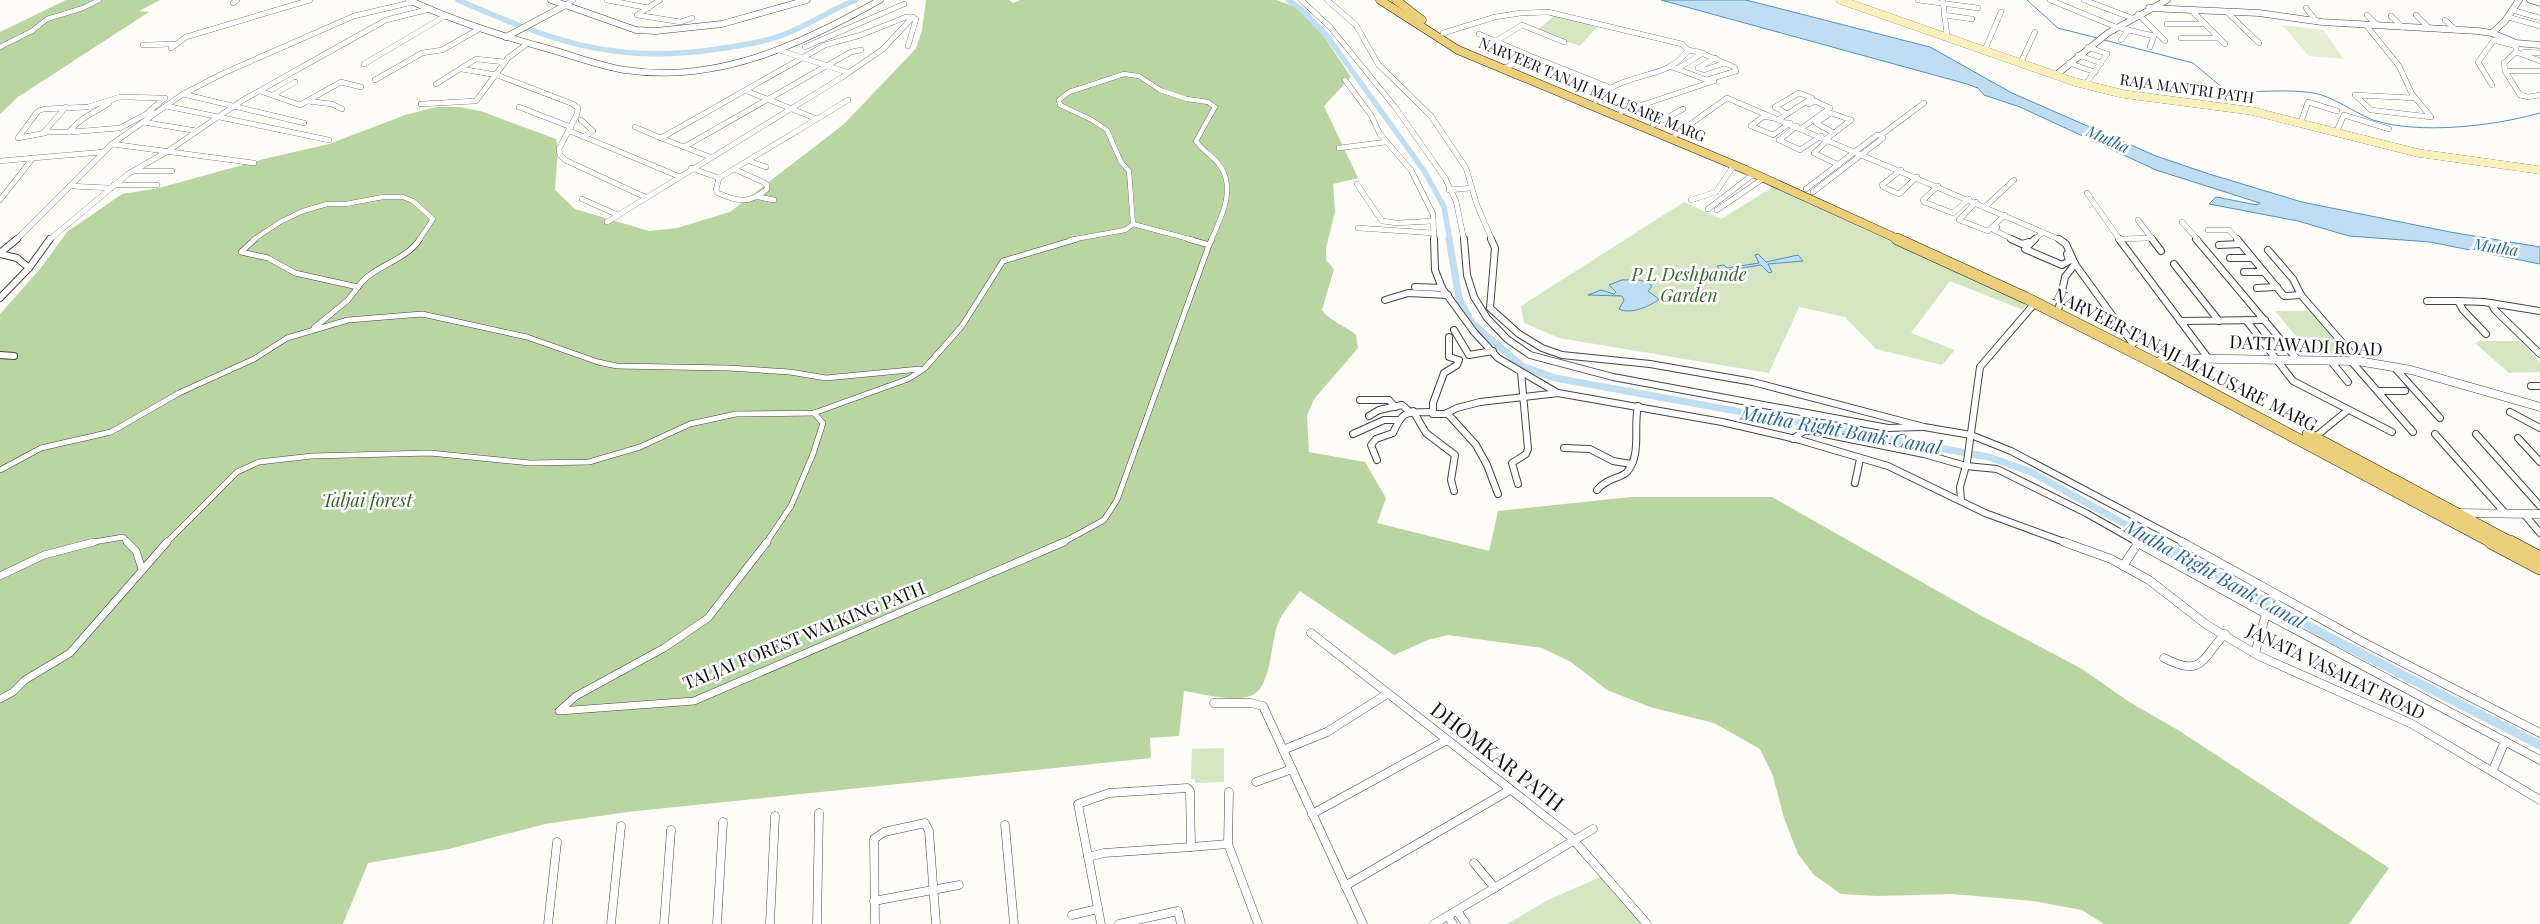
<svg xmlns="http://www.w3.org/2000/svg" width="2540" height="924" font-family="'Playfair Display',serif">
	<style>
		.green { fill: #d4e6c1 }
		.forest { fill: #b9d5a2 }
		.pitch { fill: #e5eed2 }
		.water { fill: #bfdef1; stroke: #4d92c0 }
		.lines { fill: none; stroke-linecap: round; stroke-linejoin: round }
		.stream { stroke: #4d92c0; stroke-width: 1 }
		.canal-far2 { stroke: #bfdef1; stroke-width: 5.5 }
		.canal-far1 { stroke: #bfdef1; stroke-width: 7 }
		.canal { stroke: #bfdef1; stroke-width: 9 }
		.pedestrian-far2-casing { stroke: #444; stroke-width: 5 }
		.pedestrian-far1-casing { stroke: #444; stroke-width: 6 }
		.pedestrian-casing { stroke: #444; stroke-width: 8 }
		.minor-far2-casing { stroke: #444; stroke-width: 5.5 }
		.minor-far1-casing { stroke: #444; stroke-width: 8 }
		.minor-casing { stroke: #444; stroke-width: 9 }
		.tertiary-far1-casing { stroke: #444; stroke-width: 7 }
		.tertiary-casing { stroke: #444; stroke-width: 9 }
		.secondary-casing { stroke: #333; stroke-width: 8 }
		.primary-far2-casing { stroke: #222; stroke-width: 9 }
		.primary-far1-casing { stroke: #222; stroke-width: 12 }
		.primary-casing { stroke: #222; stroke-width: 14 }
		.pedestrian-far2 { stroke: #fff; stroke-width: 4.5 }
		.pedestrian-far1 { stroke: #fff; stroke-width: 5 }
		.pedestrian { stroke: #fff; stroke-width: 7 }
		.minor-far2 { stroke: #fff; stroke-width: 5 }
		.minor-far1 { stroke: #fff; stroke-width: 6 }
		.minor { stroke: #fff; stroke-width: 8 }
		.tertiary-far1 { stroke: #fff; stroke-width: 6 }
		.tertiary { stroke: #fff; stroke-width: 8 }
		.secondary { stroke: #f7f0b8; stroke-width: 8 }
		.primary-far2 { stroke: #ebcf79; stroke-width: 8 }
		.primary-far1 { stroke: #ebcf79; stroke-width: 11 }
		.primary { stroke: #ebcf79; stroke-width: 13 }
		.labels { text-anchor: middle; stroke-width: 5; stroke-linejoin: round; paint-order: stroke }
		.far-street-label { font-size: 15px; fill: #111; stroke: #fff }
		.far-water-label { font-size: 16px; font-style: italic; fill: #256597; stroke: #fff }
		.park-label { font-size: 18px; font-style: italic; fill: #336327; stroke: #fff }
		.street-label { font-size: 18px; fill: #111; stroke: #fff }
		.water-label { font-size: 19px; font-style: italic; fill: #256597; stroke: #fff }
		.near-street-label { font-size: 21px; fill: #111; stroke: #fff }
	</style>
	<rect width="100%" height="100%" fill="#fefcf6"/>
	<g class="green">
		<polygon points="1553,14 1597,27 1580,46 1536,31 1552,18"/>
		<polygon points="1773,187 2027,300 2023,310 1950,281 1911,333 1955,350 1942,365 1876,349 1845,317 1799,307 1769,373 1559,338 1524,323 1521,306 1684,202 1721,219"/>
		<polygon points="2275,311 2311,311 2350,356 2311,354"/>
		<polygon points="2479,341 2520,341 2540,362 2540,372 2509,373 2475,343"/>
		<polygon points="1224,748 1224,782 1195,783 1195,779 1191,779 1192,749"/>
		<polygon points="1605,875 1646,924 1507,924 1548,900"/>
	</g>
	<g class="forest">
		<polygon points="66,0 160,0 139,11 149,12 18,97 0,114 0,32"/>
		<path d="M926 0H1009L1013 3 1021 0H1276L1299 8 1313 20 1351 77 1324 106 1358 178 1333 184 1335 212 1326 248V260L1334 269 1322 310C1329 321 1346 326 1356 335L1358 348 1315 398 1307 415 1309 452 1365 462 1386 498 1377 523 1489 551 1498 511 1631 497H1772L1978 614 2082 669 2131 703 2178 730 2389 868 2349 924H2104L2082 910 2033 901 1952 894 1877 896 1841 894 1814 875 1798 854 1784 818 1773 776 1760 749 1714 723 1650 707 1607 690 1571 662 1542 648 1448 635 1428 640 1394 655 1300 591C1293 600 1285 610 1280 619 1270 636 1273 690 1250 696 1230 702 1204 694 1184 691L1179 736 1150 738 1151 758 627 812 545 824 449 849 368 863 343 924H0V314L40 269 67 232 122 194 159 188 264 159 329 144 405 115 436 107H460L480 111 556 139 558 148 555 190 575 209 649 231 677 228 730 212 844 124 909 56 916 48 922 30Z"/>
	</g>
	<polygon class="pitch" points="2282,25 2323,30 2344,59 2309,56"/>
	<g class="water">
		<polygon points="1661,0 1746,0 1930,47 2012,93 2156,156 2209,174 2302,202 2450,232 2540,247 2540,264 2430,242 2349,236 2298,221 2209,204 2216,197 2257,205 2260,203 2156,170 2020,107 1984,95 1978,88 1967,84"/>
		<polygon points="1758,254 1766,262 1798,255 1803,261 1768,264 1772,272 1769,273 1761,265 1729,270 1731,273 1723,275 1717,266 1724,265 1727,268 1759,263 1755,255"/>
		<path d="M1622 280C1633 280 1643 278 1652 286L1648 291 1659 299C1651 306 1630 315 1619 309L1624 300 1622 296 1588 295 1601 290 1614 294 1616 292 1609 285Z"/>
	</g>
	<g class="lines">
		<g class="stream">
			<polyline points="2027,0 2058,28 2097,38"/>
			<path d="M2104 40 2193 63 2224 89 2233 92C2259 92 2288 89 2314 93 2332 96 2355 113 2373 120 2419 135 2494 126 2540 113"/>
		</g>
		<g class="canal-far2">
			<path d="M458 0C548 39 610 64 710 50 732 47 756 44 777 37 805 28 829 10 856 0"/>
			<polyline points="1288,0 1300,8 1327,36 1425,172 1444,207 1450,240"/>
		</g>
		<polyline class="canal-far1" points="1449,239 1459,298 1472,323 1522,366 1555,378 1989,457 2031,472 2159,543"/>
		<polyline class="canal" points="2157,542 2323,634 2540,745"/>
		<defs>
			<g id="pedestrian-far2">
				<polyline points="0,47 32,31 47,19 83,8 99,0"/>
				<polyline points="1133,224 1193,240"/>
				<path d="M1133 224 1129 171 1121 162 1107 130 1092 120 1060 105 1059 100 1069 92 1124 74 1139 76 1160 90 1187 99 1208 102 1215 107 1196 141C1202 150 1211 155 1218 163 1237 186 1222 217 1211 240"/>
				<polyline points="253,240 280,222 303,211 327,204 346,204 383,197 403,197 413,201 433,219 419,240"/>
				<polyline points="1070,240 1125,230 1133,224"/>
			</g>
			<g id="pedestrian-far1">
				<polyline points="255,239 241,252 268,258 295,273 358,287"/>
				<polyline points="1188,239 1209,245 1212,239"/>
				<path d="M358 287C373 265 405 262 420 239"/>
				<polyline points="314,328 348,300 358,287"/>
				<polyline points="0,470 41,448 111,432 179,393 254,359 287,338 348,320 422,314 527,337 598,362 617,366 728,368 790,372 826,378 920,369"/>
				<polyline points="88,543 123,537 129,543"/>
				<polyline points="166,543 237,472 259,462 312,456 430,453 530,463 589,462 640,447 690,424 736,414 814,413 908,379 924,369 962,326 1003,261 1077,239"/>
				<polyline points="766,543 791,506 813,454 823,423 814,413"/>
				<polyline points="1062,543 1104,520 1117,500 1209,245"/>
			</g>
			<g id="pedestrian">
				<polyline points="127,542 136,551 142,569"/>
				<polyline points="767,542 708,618 664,648 576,696 559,711 694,701 1064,542"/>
				<polyline points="0,576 44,555 94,542"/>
				<polyline points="0,699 13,692 25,680 70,653 167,542"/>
			</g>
			<g id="minor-far2">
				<polyline points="607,0 649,8"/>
				<polyline points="660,0 637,15 681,22 692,18"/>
				<polyline points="1301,0 1330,27 1395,107 1445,178 1456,201 1464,240"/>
				<polyline points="1327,0 1356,25 1378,64 1431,116 1466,168 1477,205 1492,240"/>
				<polyline points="1918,0 1978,8"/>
				<polyline points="2050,0 2116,27 2154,36 2150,47"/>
				<polyline points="2084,0 2132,18"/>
				<polyline points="1943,1 1947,36"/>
				<polyline points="233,3 237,0"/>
				<polyline points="564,6 573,0"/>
				<polyline points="2306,8 2316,21"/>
				<polyline points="2191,10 2225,44"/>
				<polyline points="2512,10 2540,18"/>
				<polyline points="2227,12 2259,43"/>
				<polyline points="2138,14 2165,41"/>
				<polyline points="1944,15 1972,19"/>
				<polyline points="2367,15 2377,25"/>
				<polyline points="2416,15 2429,28"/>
				<polyline points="2391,16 2402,27"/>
				<polyline points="2508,17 2540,26"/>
				<polyline points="2445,20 2456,30"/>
				<polyline points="2167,24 2205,24"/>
				<polyline points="2366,25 2399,66 2412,94 2431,117 2371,110 2355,95 2415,98"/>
				<path d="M1443 33 1495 17 1521 13 1548 12 1682 44 1688 50C1669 78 1637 72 1611 88 1605 91 1601 96 1596 101"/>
				<polyline points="1479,34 1528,55"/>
				<polyline points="2181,38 2219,38"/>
				<polyline points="2121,40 2128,30"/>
				<polyline points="1496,41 1522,25 1564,42"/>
				<polyline points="2516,43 2516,52 2504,63 2505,71 2520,95 2528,97 2540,95"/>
				<polyline points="143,45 174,44"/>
				<polyline points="805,47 904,4"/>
				<polyline points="1986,47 2001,12"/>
				<polyline points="171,48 186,37 310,0"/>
				<polyline points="779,50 846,72"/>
				<polyline points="2516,52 2540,61"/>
				<polyline points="2524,52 2540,53"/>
				<polyline points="2078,55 2101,63"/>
				<polyline points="1715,58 1698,68 1704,70 1725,63"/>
				<polyline points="2022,60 2035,32"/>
				<polyline points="2069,63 2095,72"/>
				<polyline points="364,64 445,16"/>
				<polyline points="1672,67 1707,80 1736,71 1734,67 1699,52 1688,50"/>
				<polyline points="461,69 497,75 573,104 578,108 577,114 559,149 560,155 565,160 645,197"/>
				<polyline points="1504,69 1528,55 1611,88"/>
				<polyline points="1677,69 1703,53"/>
				<polyline points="2505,71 2540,71"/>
				<polyline points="375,80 422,53 442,50 479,29"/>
				<polyline points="1345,80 1371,115 1380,134 1411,170 1433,214 1434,240"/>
				<polyline points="2087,82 2107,54 2088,47"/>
				<polyline points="436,84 476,59 505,62"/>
				<polyline points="2492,85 2478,62 2494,40 2516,46"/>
				<polyline points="260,91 300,105 341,82 361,87"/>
				<polygon points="1799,93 1812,98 1787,114 1775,107"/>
				<polyline points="183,94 304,123"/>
				<polyline points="273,95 295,82"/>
				<polyline points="307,101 332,104 342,109"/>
				<polyline points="421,104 476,101 508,58 528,43"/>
				<polyline points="166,106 329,140"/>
				<polyline points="66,107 44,132 71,132 120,128 152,111"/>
				<polyline points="519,107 571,127"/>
				<polyline points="1621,112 1714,81"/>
				<polygon points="1831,113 1851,120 1834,133 1816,123"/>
				<polyline points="1772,118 1764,116 1751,126 1773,135 1790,123"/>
				<polyline points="817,119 848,100"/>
				<polyline points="1779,119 1787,114"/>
				<polyline points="2302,119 2308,102 2337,111"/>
				<polyline points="581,120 593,131 583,137"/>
				<polyline points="143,122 197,131"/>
				<polyline points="1653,125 1683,109"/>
				<polyline points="1797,126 1779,140 1800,150 1821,136"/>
				<polyline points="635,127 661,138 825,45 861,35 906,17 916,19 908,46"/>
				<polyline points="1802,128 1830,108 1815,101 1809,104"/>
				<polyline points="2338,128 2344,115 2389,129"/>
				<polyline points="570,131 678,176"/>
				<path d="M69 132C82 116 93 114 109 103"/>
				<polyline points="45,133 18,138 38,111 44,109 88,107 120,97 165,98 149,111"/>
				<polyline points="1675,135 1727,98 2061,240"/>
				<polyline points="661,138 710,157"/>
				<polyline points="1827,138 1834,133"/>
				<polyline points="1829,139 1814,153 1839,165"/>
				<polyline points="112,144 254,163"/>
				<polyline points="684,147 851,52 861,50"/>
				<polyline points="1339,148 1386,142"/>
				<polyline points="0,161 33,158"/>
				<polyline points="749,161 766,167"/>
				<polyline points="691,168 719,178 817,119 747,91"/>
				<polyline points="1901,170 1882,185 1883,187 1899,194 1917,177"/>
				<polyline points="135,171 172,171"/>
				<path d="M719 178 716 190 718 193C738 202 750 204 767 189V185L763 182 734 169"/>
				<polyline points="1357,184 1382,221 1397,223 1433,221"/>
				<polyline points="114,185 157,185"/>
				<polyline points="70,186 111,188"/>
				<polyline points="1938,186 1923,200 1924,202 1953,213 1969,199"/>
				<polyline points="1806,189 1877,135 1881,135 1924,103"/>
				<polyline points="1449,190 1471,188"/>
				<polyline points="1813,192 1883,138 1881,135"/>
				<polyline points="2087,193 2120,240"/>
				<polyline points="759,197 774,200"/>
				<polyline points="582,199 618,215"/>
				<polyline points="0,200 33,158 104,152"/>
				<polyline points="1691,200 1716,192 1734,165"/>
				<polyline points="1976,202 1959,220 1988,231 2005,215"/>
				<polyline points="1985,207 2014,180"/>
				<polyline points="1708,209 1755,173"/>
				<polyline points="1717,210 1764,178"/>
				<polyline points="2138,220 2153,240"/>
				<polyline points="607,222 841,78 883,49 913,17"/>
				<polyline points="2182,222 2198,240"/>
				<polyline points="1997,227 1994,230 2014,240"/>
				<polyline points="1358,228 1434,233"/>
				<polyline points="2208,230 2229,230 2238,240"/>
				<polyline points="2118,239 2152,238"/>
				<polyline points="16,240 112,144 183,94 224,73 354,16 413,2"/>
				<polyline points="49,240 128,174 168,151 243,100 386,20 430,9"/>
				<polyline points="2034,240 2043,232"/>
			</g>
			<g id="minor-far1">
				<polyline points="1434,239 1435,270 1442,288 1474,332 1498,358 1556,392"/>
				<polyline points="1464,239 1467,275 1474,297 1487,318 1507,339 1530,355 1613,377 1888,428 1921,427"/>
				<polyline points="1491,239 1495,248 1490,308 1519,334 1542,348 1562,355 1650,364 1753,382 1924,427 1971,435 2011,451 2185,543"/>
				<polyline points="2011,239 2022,244 2029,242"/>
				<polyline points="2035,239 2025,249 2062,265 2069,261 2067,254"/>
				<polyline points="2059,239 2066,244 2075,264 2133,344"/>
				<polyline points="2119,239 2208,358"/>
				<polyline points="2152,239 2161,251"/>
				<polyline points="2196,239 2297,359"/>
				<polyline points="2237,239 2284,296 2301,295"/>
				<polyline points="2219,245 2241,244"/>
				<polyline points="2268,250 2293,279 2301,295 2358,361"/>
				<polyline points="0,253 17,239"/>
				<polyline points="0,254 17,258 29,268"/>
				<polyline points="2230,258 2252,258"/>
				<polyline points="2174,264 2219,321"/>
				<polyline points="2244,272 2264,272"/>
				<polyline points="1415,287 1442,288"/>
				<polyline points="2257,288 2277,287"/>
				<polyline points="0,298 29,268 50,239"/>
				<polyline points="1385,300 1408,293 1448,295"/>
				<polyline points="2427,301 2458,301"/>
				<polyline points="2491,303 2495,310 2540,354"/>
				<polyline points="2059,307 2065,277 2075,264"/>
				<polyline points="2246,320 2293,381 2392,432"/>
				<polyline points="2180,321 2265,320"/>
				<polyline points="1454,330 1469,355 1493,351"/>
				<polyline points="2486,334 2463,310 2458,301 2484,302 2540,311"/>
				<polyline points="1449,337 1449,357 1459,360 1457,365 1444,373 1433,403 1433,414 1445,414 1457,408 1480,402 1558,393 1722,422 1800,440 1888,466 1985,513 2067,543"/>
				<polyline points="0,355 14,356"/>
				<polyline points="2330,360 2348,382"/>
				<polyline points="2351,361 2413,432"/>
				<polyline points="2394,367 2440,418"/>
				<polyline points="2531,386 2540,386"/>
				<polyline points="2378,391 2405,391"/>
				<polyline points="1360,400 1389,400 1395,407"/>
				<polyline points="1413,411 1426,433 1455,455 1451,480 1454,491"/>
				<polyline points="2510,412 2540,428"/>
				<polyline points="1447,413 1476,445 1487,465 1498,494"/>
				<polyline points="1369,416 1379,410 1402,405 1410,412"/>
				<polyline points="1353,434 1384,420 1399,420"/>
				<polyline points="2435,434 2505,513"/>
				<polyline points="2476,434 2540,506"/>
				<polyline points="2314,438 2348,410"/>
				<polyline points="2518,438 2540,462"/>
				<polyline points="1793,439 1805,430 1924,454 1966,466 1997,469 2086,513 2139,543"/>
				<polyline points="1564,448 1590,449 1613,461 1631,464"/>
				<path d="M1377 460 1371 445 1376 439 1393 433C1404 408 1407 413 1432 412"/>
				<polyline points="1855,483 1860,459"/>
				<polyline points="1518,484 1512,463 1526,454 1528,449 1521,372"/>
				<path d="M1597 490C1608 477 1620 479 1627 472 1642 455 1633 426 1638 406"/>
				<polyline points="1961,500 1960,487 1967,462 1980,367 2035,303"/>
				<polyline points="2524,514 2540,533"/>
			</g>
			<g id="minor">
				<polyline points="2064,542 2111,559 2149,580 2207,625 2259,656 2412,724 2540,800"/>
				<polyline points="2136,542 2270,616 2540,760"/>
				<polyline points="2182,542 2361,641 2540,733"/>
				<polyline points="2123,566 2135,548"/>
				<polyline points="1311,633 1570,836 1647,924"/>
				<polyline points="2255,653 2266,614"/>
				<path d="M2164 658C2203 678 2201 659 2225 634"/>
				<polyline points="1214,703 1251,703 1263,706 1363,924"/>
				<polyline points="1283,750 1327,732 1387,694"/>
				<polyline points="2493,770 2505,741"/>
				<polyline points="1256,782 1292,769"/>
				<polyline points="1229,792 1228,844 1258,924"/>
				<polyline points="1312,814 1447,740"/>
				<polyline points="1005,825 1014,924"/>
				<polyline points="1088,857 1104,853 1191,847"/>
				<polyline points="1474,863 1495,888"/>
				<polyline points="1345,886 1510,790"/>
				<polyline points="874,901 959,885"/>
				<polyline points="1457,911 1466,924"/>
				<polyline points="1072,915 1098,909"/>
				<polyline points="1448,916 1453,924"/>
				<polyline points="548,924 557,842"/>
				<polyline points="611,924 621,826"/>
				<polyline points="664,924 671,830"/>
				<polyline points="717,924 723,822"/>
				<polyline points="770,924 775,816"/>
				<polyline points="817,924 819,813"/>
				<polyline points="875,924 874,839 884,832 925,823 929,831 936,924"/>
				<polyline points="1101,924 1078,804 1109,793 1187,788 1190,791 1191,847 1228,844"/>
				<polyline points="1119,924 1178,911 1181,924"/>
				<polyline points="1434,924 1593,829"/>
			</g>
			<g id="tertiary-far1">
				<path d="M409 0C454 21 501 36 549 49 574 56 599 66 625 70 718 84 802 44 880 0"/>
				<polyline points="551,0 636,30 656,31 722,24 807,0"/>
				<polyline points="2530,0 2540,3"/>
				<polyline points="2149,8 2259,13 2322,22 2478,31 2492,33 2516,43 2540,45"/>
				<polyline points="2492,33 2505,21 2519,0"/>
				<polyline points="506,37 564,6"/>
				<polyline points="2056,75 2108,33 2167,0"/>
			</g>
			<g id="tertiary">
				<polyline points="2157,364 2163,358 2358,361 2411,370 2540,407"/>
				<polyline points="2455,513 2540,514"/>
			</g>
			<polyline id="secondary" points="1840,0 2075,82 2123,94 2252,111 2418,153 2540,170"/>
			<g id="primary-far2">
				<polyline points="1380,0 1458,50 1746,170 1900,240"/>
				<polyline points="1396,0 1422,20"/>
			</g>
			<g id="primary-far1">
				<polyline points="1897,239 2026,298 2157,364 2493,543"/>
				<polyline points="2308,434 2512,543"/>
			</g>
			<g id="primary">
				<polyline points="2491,542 2540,568"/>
				<polyline points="2510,542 2540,558"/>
			</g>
		</defs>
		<use href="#pedestrian-far2" class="pedestrian-far2-casing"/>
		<use href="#pedestrian-far1" class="pedestrian-far1-casing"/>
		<use href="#pedestrian" class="pedestrian-casing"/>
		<use href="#minor-far2" class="minor-far2-casing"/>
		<use href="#minor-far1" class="minor-far1-casing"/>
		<use href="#minor" class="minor-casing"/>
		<use href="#tertiary-far1" class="tertiary-far1-casing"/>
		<use href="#tertiary" class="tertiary-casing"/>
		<use href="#secondary" class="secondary-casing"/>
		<use href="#primary-far2" class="primary-far2-casing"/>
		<use href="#primary-far1" class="primary-far1-casing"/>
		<use href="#primary" class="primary-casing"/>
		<use href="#pedestrian-far2" class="pedestrian-far2"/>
		<use href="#pedestrian-far1" class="pedestrian-far1"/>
		<use href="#pedestrian" class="pedestrian"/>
		<use href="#minor-far2" class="minor-far2"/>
		<use href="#minor-far1" class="minor-far1"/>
		<use href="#minor" class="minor"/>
		<use href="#tertiary-far1" class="tertiary-far1"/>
		<use href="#tertiary" class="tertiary"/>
		<use href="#secondary" class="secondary"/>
		<use href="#primary-far2" class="primary-far2"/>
		<use href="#primary-far1" class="primary-far1"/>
		<use href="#primary" class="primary"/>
	</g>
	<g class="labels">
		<g class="far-street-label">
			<text transform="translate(2187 89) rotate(8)" y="5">RAJA MANTRI PATH</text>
			<text transform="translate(1592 90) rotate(23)" y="5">NARVEER TANAJI MALUSARE MARG</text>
		</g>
		<g class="far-water-label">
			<text transform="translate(2108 139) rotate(24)" y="6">Mutha</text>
			<text transform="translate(2496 247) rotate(8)" y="6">Mutha</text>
		</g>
		<g class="park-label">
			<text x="1689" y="281">P L Deshpande<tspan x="1689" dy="21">Garden</tspan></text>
			<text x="367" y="507">Taljai forest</text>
		</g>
		<g class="street-label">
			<text transform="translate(2306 346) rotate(3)" y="6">DATTAWADI ROAD</text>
			<text transform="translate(2185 360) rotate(27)" y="6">NARVEER TANAJI MALUSARE MARG</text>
			<text transform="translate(804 636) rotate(-22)" y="6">TALJAI FOREST WALKING PATH</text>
			<text transform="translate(2336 672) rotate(26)" y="6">JANATA VASAHAT ROAD</text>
		</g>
		<g class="water-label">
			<text transform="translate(1841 430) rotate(10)" y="7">Mutha Right Bank Canal</text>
			<text transform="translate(2215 574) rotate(29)" y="7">Mutha Right Bank Canal</text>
		</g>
		<g class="near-street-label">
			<text transform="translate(1497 757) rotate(38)" y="7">DHOMKAR PATH</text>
		</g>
	</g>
</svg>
